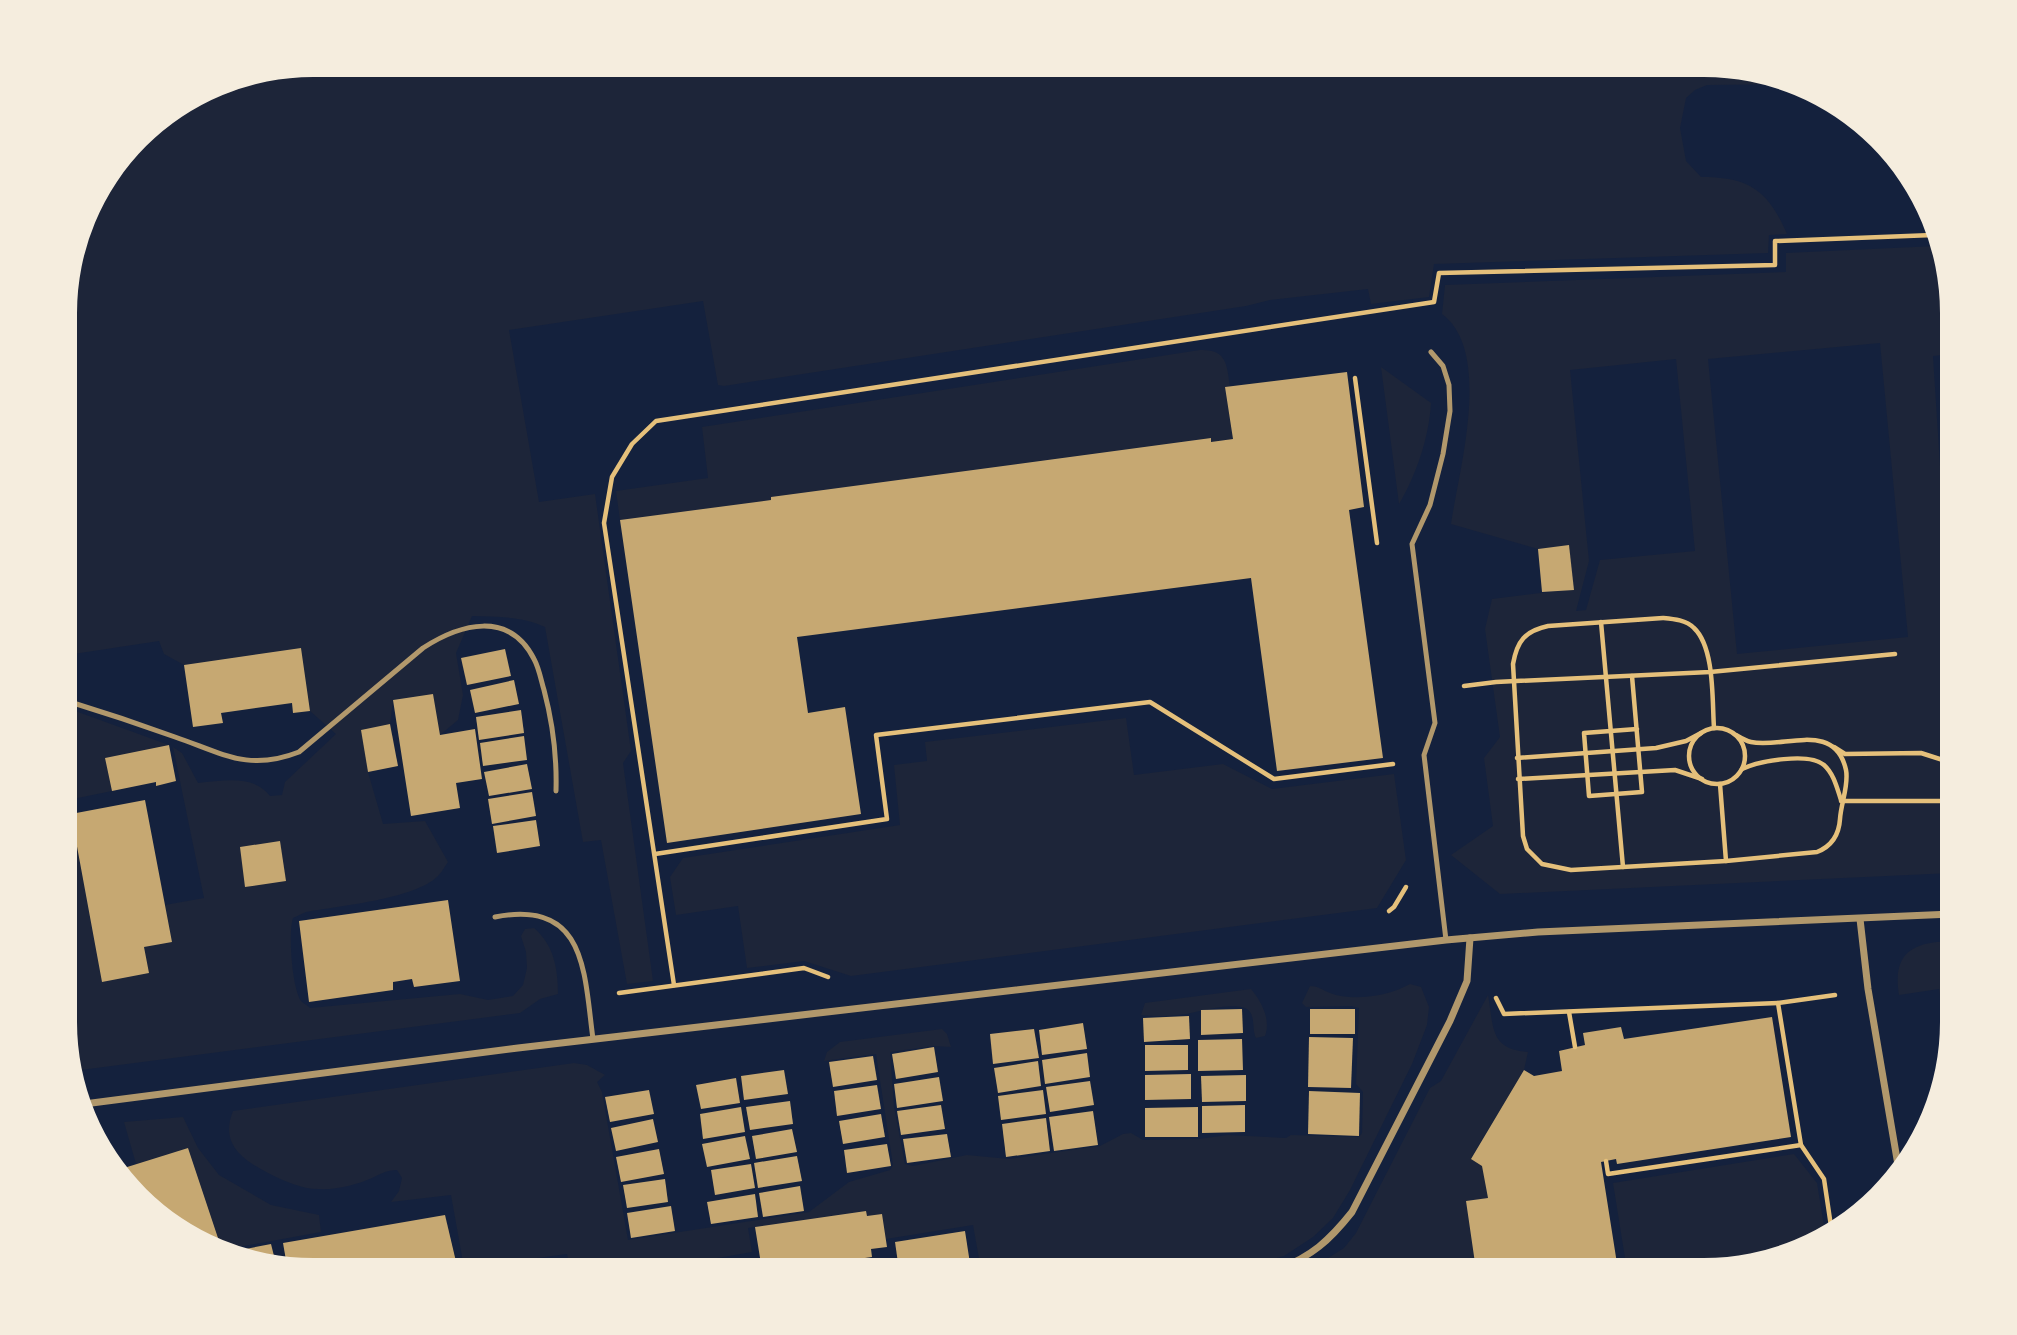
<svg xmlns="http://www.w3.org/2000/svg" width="2017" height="1335" font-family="Cabin,sans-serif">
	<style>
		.green { fill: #1d2539; fill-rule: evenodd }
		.building { fill: #c6a872 }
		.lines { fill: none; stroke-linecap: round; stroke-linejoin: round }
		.path { stroke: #e5c07b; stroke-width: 4.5 }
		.service { stroke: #b1986c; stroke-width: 5 }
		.minor { stroke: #b1986c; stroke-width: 7 }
	</style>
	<rect width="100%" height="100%" fill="#14213d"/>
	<g class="green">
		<path d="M313 65H1704L1783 78 1796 84 1707 85 1695 90 1686 98 1680 128 1686 161 1701 177C1749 177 1768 190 1787 234L1769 235 1768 253 1434 264 1429 297 1371 304 1368 289 1270 300 1246 306 724 386 718 385 703 301 509 330 539 502 595 494 631 751 623 763 653 981 627 984 601 840 583 842 545 627C523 616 496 617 472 616L456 653 463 695 458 720 440 735 433 694 393 700 390 724 361 730 368 772 383 824 425 821 448 862C445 866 442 872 438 876 415 899 339 906 306 912L293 918C288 933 292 987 301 1001 304 1004 307 1005 310 1008L460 994 488 1000 513 996 523 985 527 968 526 952 521 936 525 929 534 928C554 945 558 969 558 994L540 999 520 1013 73 1071 67 1054V708L169 745 105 758 112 791 68 800 102 982 149 973 144 947 172 941 165 905 204 898 173 747 182 753 198 783C223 781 253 774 270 796L282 795 285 782 336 734 310 711 301 648 184 665 164 654 159 641 67 655V281L91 203 149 127 218 84Z"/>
		<path d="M1936 246 1952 297V354L1933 356 1952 654V873L1500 894 1451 855 1493 826 1484 758 1500 737 1485 629 1492 599 1574 589 1569 546 1538 549 1451 524C1459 469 1493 352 1442 314L1445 285 1786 272V253ZM1880 343 1908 637 1737 654 1708 359ZM1676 359 1695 551 1600 560 1586 610 1576 611 1589 561 1570 370Z"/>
		<path d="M1200 350C1227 349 1227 365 1230 387L1225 388 1233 439 1211 442 1210 438 771 497V500L620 520 616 491 708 478 702 427Z"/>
		<path d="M1381 367 1431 403C1429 438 1416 475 1399 504Z"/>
		<polygon points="1126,718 1134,775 1223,764 1272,789 1394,774 1406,860 1377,908 851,976 804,961 747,968 738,906 676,915 670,877 683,858 900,825 894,765 927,761 925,742"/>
		<path d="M1952 941V1038L1948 1048 1939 989 1899 995C1892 952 1913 942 1952 941Z"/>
		<path d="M1410 984 1421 987 1429 1007 1427 1025 1412 1064 1350 1190 1333 1218 1313 1237 1284 1256 1234 1270H981L973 1225 886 1239 882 1214 867 1216 865 1211 748 1228 752 1252 649 1270H570L567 1254 464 1268 451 1195 391 1202 399 1191 402 1178 397 1170C386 1170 381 1174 372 1178 356 1185 336 1190 319 1189 301 1189 284 1181 268 1173 241 1159 220 1143 233 1111L574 1063 587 1065 605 1075 597 1082 602 1092 628 1240 809 1212 849 1182 890 1170 893 1165 876 1054 824 1061 827 1052 840 1042 942 1029 947 1034 951 1047 934 1046 890 1052 894 1107 905 1164 913 1166 967 1155 1009 1159 1100 1146 1123 1134 1131 1133 1143 1140 1199 1139 1228 1135 1286 1138 1291 1135 1359 1137 1362 1133 1363 1092 1356 1084 1359 1008 1351 1006 1306 1007 1302 1003 1310 986C1319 986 1322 990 1330 993 1353 1002 1389 996 1410 984Z"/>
		<path d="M1251 989C1262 1002 1271 1020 1265 1036L1256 1038C1252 1030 1255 1019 1250 1012 1242 999 1198 1012 1186 1014 1172 1016 1155 1017 1141 1015L1145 1003Z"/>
		<path d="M1488 995C1494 1027 1489 1049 1528 1052L1524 1070 1471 1158 1482 1166 1488 1198 1466 1202 1476 1270H1309L1344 1248 1356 1233 1430 1088 1441 1081Z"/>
		<polygon points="183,1117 198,1148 219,1175 271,1205 319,1215 321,1232 222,1250 188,1148 136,1164 124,1122"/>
		<polygon points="1794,1154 1817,1183 1826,1238 1720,1270 1618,1270 1616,1260 1625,1258 1613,1183"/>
	</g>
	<g class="building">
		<polygon points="1347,372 1364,507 1349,510 1383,758 1277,771 1251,578 797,637 808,713 845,707 861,814 667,843 620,520 771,500 771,497 1211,438 1211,442 1233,439 1225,387"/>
		<polygon points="1569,545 1574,590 1542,592 1538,549"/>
		<polygon points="301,648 310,711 293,713 292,703 221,713 223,723 193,727 184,665"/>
		<polygon points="505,649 511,676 467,685 461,658"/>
		<polygon points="514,680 519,704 475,713 470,690"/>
		<polygon points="433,694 440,735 475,729 482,779 456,783 460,808 411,816 393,700"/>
		<polygon points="521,710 524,733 479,740 476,717"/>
		<polygon points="390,724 398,766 368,772 361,730"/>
		<polygon points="524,736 527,760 483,766 480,743"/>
		<polygon points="169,745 176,781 156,786 156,782 112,791 105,758"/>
		<polygon points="527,764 532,789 489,796 484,772"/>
		<polygon points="532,792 536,816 492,824 488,799"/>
		<polygon points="145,800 172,942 144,947 149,973 102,982 71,814"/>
		<polygon points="536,820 540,846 497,853 493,826"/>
		<polygon points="280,841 286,881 245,887 240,847"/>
		<polygon points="448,900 460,981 414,987 412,979 393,982 393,990 309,1002 299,921"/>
		<polygon points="1242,1009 1243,1033 1201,1035 1201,1010"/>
		<rect x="1310" y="1009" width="45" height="25"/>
		<polygon points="1189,1016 1190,1039 1144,1042 1143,1018"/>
		<polygon points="1772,1017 1791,1137 1617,1164 1616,1159 1601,1162 1618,1270 1476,1270 1466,1201 1488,1198 1482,1166 1471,1159 1524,1070 1534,1076 1562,1071 1559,1051 1585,1045 1583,1033 1621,1027 1624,1039"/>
		<polygon points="1083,1023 1087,1049 1042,1055 1039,1030"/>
		<polygon points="1034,1029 1039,1058 993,1064 990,1034"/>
		<polygon points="1309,1037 1353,1038 1351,1088 1308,1087"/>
		<polygon points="1242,1039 1243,1070 1198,1071 1198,1040"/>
		<polygon points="1145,1045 1188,1045 1188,1070 1145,1071"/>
		<polygon points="934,1047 938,1072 896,1079 892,1054"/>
		<polygon points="1087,1053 1090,1077 1045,1084 1042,1060"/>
		<polygon points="873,1056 877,1080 833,1087 829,1062"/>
		<polygon points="1038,1061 1041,1086 998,1093 994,1068"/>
		<polygon points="784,1070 788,1094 744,1100 741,1076"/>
		<polygon points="1191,1074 1191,1099 1145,1100 1145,1075"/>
		<polygon points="1246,1075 1246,1101 1202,1102 1201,1076"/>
		<polygon points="939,1077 943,1101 897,1108 894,1084"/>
		<polygon points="736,1078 740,1103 701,1109 696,1085"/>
		<polygon points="1090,1081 1094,1105 1050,1112 1046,1087"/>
		<polygon points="877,1085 881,1109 837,1116 834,1091"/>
		<polygon points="649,1090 654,1114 610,1122 605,1097"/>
		<polygon points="1043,1090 1046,1114 1001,1120 998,1096"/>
		<polygon points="1309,1091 1360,1093 1359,1136 1308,1134"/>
		<polygon points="790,1101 793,1124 750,1130 746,1107"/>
		<polygon points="941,1105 945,1129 901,1135 897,1111"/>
		<polygon points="1245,1105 1245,1132 1202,1133 1202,1106"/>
		<polygon points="741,1107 745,1132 703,1139 700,1114"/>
		<polygon points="1198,1107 1198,1137 1145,1137 1145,1108"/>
		<polygon points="1093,1111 1098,1145 1054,1151 1049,1117"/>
		<polygon points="881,1114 885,1137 843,1144 839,1121"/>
		<polygon points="1046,1118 1050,1151 1006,1157 1002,1124"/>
		<polygon points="653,1119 658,1142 616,1151 611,1128"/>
		<polygon points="792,1129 797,1152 756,1159 752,1136"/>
		<polygon points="947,1134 951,1157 907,1163 903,1139"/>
		<polygon points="745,1136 750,1159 707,1167 702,1144"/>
		<polygon points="887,1144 891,1166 847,1173 844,1150"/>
		<polygon points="188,1148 220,1244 212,1247 175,1228 126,1176 124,1168"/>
		<polygon points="659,1149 664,1174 621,1182 616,1157"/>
		<polygon points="797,1156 802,1181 758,1188 754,1163"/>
		<polygon points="751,1164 755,1188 715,1195 711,1170"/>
		<polygon points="665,1179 668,1202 627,1208 623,1185"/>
		<polygon points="800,1186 804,1211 763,1217 759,1193"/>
		<polygon points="755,1194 758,1217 711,1224 707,1202"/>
		<polygon points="671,1206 675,1231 631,1238 627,1213"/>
		<polygon points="866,1211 867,1216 882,1214 887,1247 871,1249 872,1257 830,1263 830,1269 825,1270 762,1270 755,1227"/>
		<polygon points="445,1215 458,1270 313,1270 287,1266 283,1243"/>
		<polygon points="965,1231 971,1270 899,1270 895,1242"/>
		<polygon points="271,1244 276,1264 234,1257 225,1253"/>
		<polygon points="751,1259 753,1270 692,1270 692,1269"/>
	</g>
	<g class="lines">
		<g class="path">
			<polyline points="1355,378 1377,543"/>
			<polyline points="1601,622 1623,867"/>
			<polyline points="1632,676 1642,792 1589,796 1584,733 1637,729"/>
			<polyline points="1464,686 1496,682 1710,672 1895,654"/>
			<path d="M1714 728C1712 701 1715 648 1694 628 1686 620 1674 619 1663 618L1548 626C1525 631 1517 641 1513 664L1523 836 1527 849 1542 864 1571 870 1726 861 1817 852C1832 846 1839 835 1840 819 1841 803 1849 785 1846 770 1835 720 1783 749 1751 742 1746 741 1741 738 1736 735"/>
			<circle cx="1717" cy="756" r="28"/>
			<polyline points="1834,747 1845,754 1921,753 1952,763"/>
			<polyline points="1517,758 1656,748 1686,741 1701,733"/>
			<path d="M1742 769C1759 761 1809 752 1824 765 1834 774 1837 788 1841 800"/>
			<polyline points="1518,779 1675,770 1702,779"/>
			<polyline points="1720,784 1726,861"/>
			<polyline points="1841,801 1952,801"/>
			<polyline points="655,854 887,819 876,735 1150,702 1274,779 1393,764"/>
			<polyline points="1389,911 1394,907 1406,887"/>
			<polyline points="674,985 604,523 612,477 632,444 656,421 1434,302 1439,273 1775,265 1775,241 1933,235"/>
			<polyline points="619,993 804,968 828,977"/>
			<polyline points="1496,998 1504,1014 1778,1003"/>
			<polyline points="1569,1012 1575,1047"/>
			<polyline points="1606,1161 1608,1174 1801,1145"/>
			<polyline points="1832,1233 1824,1179 1801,1145 1778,1003 1835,995"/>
		</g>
		<g class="service">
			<polyline points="1431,352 1443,366 1449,385 1450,411 1443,454 1430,505 1412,544 1435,723 1424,755 1446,940"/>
			<path d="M67 701C103 712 139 724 175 737 222 753 248 772 299 752L423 648C460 624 509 610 534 659 539 668 541 680 544 690 553 724 557 756 556 791"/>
			<path d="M495 917C587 899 584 973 593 1039"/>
		</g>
		<g class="minor">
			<polyline points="1860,919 1868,989 1899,1171"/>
			<polyline points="84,1104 518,1048 1446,940 1538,932 1952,914"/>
			<path d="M1277 1270C1312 1256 1329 1241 1352 1212L1450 1021 1467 981 1470 938"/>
		</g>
	</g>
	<path d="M0 0H2017V1335H0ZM313 77H1704A236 236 0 0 1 1940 313V1022A236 236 0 0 1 1704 1258H313A236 236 0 0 1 77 1022V313A236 236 0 0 1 313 77Z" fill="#f5edde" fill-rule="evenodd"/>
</svg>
